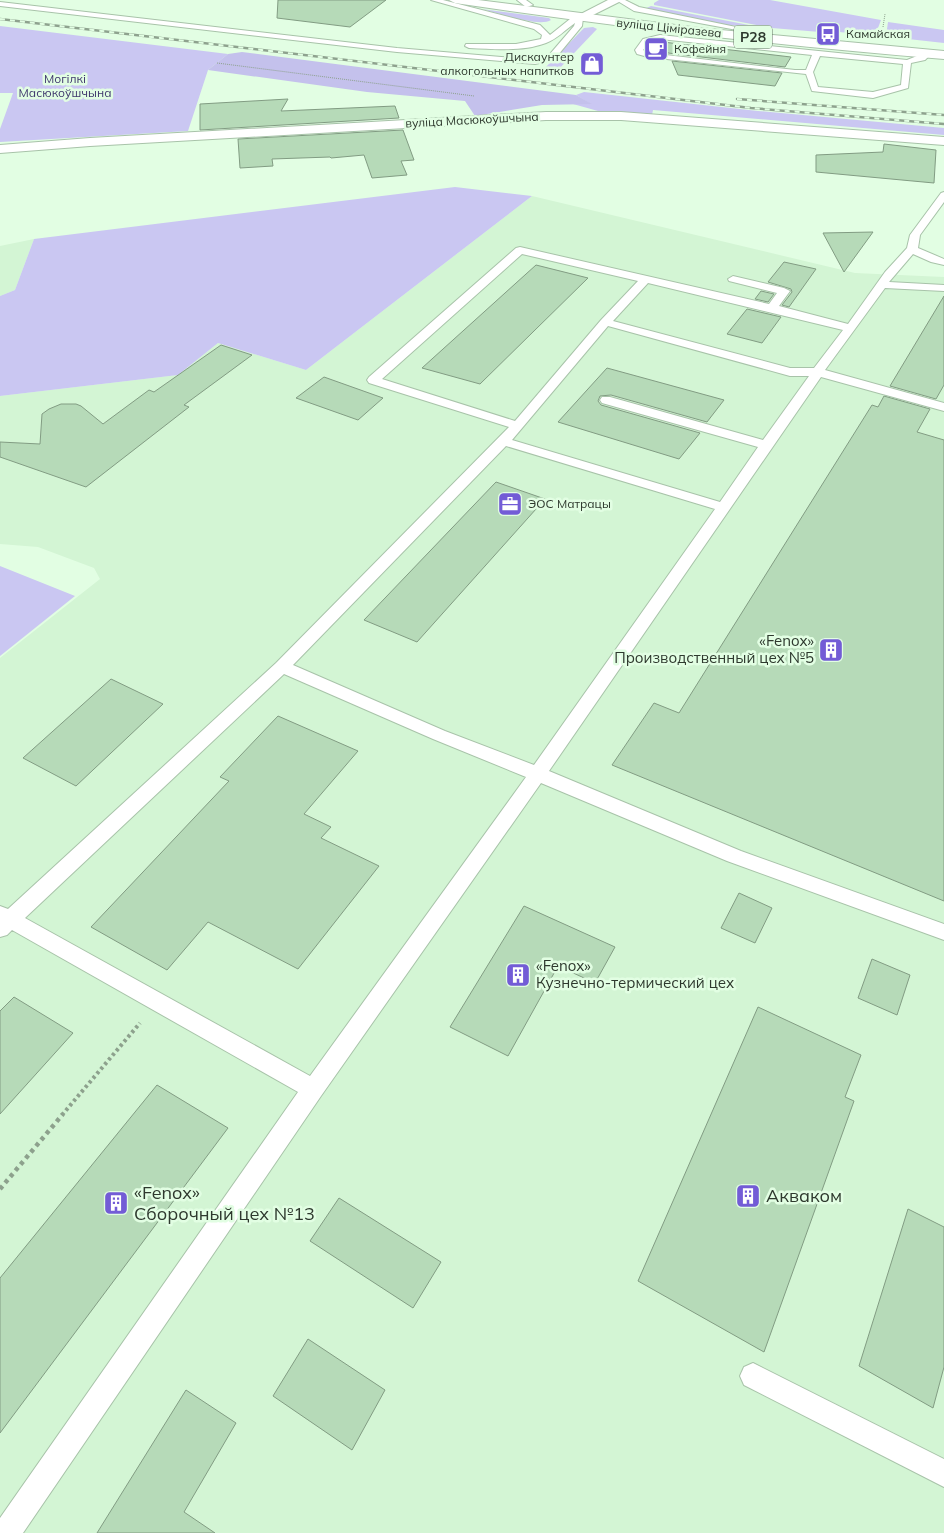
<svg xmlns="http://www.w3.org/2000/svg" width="944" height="1533" font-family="Mulish,sans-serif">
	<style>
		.built { fill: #d3f5d4 }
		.green { fill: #cac7f2 }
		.forest { fill: #c4c1ec }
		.building { fill: #b6dab8; stroke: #829c83 }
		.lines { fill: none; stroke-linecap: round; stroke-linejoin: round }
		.service-casing { stroke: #a8c3a9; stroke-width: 2 }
		.minor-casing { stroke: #a8c3a9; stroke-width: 2 }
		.tertiary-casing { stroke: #a8c3a9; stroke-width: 2 }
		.primary-casing { stroke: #a8c3a9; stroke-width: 2 }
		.path-far2 { stroke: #8da18d; stroke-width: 1; stroke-dasharray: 1 1; stroke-linecap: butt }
		.path-far1 { stroke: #8da18d; stroke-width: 4; stroke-dasharray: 3 3; stroke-linecap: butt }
		.path { stroke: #8da18d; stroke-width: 4.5; stroke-dasharray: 4 4; stroke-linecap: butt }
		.service { fill: #fff; fill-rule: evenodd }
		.minor { fill: #fff; fill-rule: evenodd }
		.tertiary { fill: #fff; fill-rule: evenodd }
		.primary { fill: #fff; fill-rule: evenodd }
		.rail-casing { stroke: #8ea28e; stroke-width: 2.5 }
		.rail { stroke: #e2fee3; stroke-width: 2; stroke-dasharray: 5; stroke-linecap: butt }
		.labels { text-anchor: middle; stroke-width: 5; stroke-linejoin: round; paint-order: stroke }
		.far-street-label { font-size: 12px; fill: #2e392e; stroke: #e2fee3 }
		.far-poi-label { font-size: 12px; fill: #2e392e; stroke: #e2fee3; text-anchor: start }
		.far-park-label { font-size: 12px; fill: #3f376d; stroke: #e2fee3 }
		.shield { fill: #e2fee3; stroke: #647464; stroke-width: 1 }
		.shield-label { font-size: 14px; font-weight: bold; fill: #2e392e }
		.poi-label { font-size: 15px; fill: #2e392e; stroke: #e2fee3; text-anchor: end }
		.near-poi-label { font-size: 18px; fill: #2e392e; stroke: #e2fee3; text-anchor: start }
	</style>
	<rect width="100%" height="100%" fill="#e2fee3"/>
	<g class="built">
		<polygon points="532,196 855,273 944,277 944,1533 0,1533 0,658 100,579 94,568 38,547 0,544 0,396 178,375 218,343 306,370"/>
		<polygon points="34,239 15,290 0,296 0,246"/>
	</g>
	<g class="green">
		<polygon points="659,0 770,0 881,20 875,36 822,30 820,32 772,28 654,5 654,3"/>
		<polygon points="651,6 759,27 724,25 644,9"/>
		<path d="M481 9 549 18 551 20C539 28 496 12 481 9Z"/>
		<polygon points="888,22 944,30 944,43 890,37 886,36"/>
		<polygon points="0,26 228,54 208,70 188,131 0,142 0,129 13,93 0,93"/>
		<polygon points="593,27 597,29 557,71 544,69 584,28"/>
		<polygon points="584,92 758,111 944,128 944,135 653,110 652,115 598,111 573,104 591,104 576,95"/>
		<polygon points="455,187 532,196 306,370 218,343 178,375 0,396 0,296 15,290 34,239"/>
		<polygon points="0,566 75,596 0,656"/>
	</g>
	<polygon class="forest" points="242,52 576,95 592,104 542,105 475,116 465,101 367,92 208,70 228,54"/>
	<g class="building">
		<polygon points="278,0 386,0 350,27 277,18"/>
		<polygon points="663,42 791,57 785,67 668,53"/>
		<polygon points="672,61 782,73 775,86 678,75"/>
		<polygon points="288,99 281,111 395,106 399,118 200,130 200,104"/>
		<polygon points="403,130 414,160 401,161 407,175 372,178 364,155 331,158 330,157 272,159 273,166 240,168 238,139"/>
		<polygon points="884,144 936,150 934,183 816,172 816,155 883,152"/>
		<polygon points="873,232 844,272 823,233"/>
		<polygon points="784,262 816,269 789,307 782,305 792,292 791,289 768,282"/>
		<polygon points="536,265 588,278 480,384 422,368"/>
		<polygon points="761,291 774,294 768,302 755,299"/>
		<polygon points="944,296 944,385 936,399 890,386"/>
		<polygon points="747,309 781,317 762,343 727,334"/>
		<polygon points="221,345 252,355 184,405 189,407 86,487 0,457 0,442 40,444 42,414 49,409 61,404 76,404 81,406 103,424 149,390 154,392"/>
		<polygon points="607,368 724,400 707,422 611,395 600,396 598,401 601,405 700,433 679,459 558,422"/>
		<polygon points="324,377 383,398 358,420 296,398"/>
		<polygon points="884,396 930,409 917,432 944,440 944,901 612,765 654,703 679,713 872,405 878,407"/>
		<polygon points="496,482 545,499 417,642 364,620"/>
		<polygon points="111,679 163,704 76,786 23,758"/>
		<polygon points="278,716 358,751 304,814 331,827 321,838 379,866 298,969 208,922 167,970 91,927 229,781 220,777"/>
		<polygon points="739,893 772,908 755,943 721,928"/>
		<polygon points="524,906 615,947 595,983 558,966 508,1056 450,1027"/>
		<polygon points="872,959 910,975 897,1015 858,998"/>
		<polygon points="14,997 73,1033 0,1114 0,1011"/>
		<polygon points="758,1007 861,1055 845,1097 854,1101 764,1352 638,1281"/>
		<polygon points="157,1085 228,1128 0,1433 0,1278"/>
		<polygon points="339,1198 441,1262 413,1308 310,1241"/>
		<polygon points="908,1209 944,1227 944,1367 933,1408 859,1366"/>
		<polygon points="308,1339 385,1390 352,1450 273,1396"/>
		<polygon points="186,1390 236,1423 184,1512 215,1533 97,1533"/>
	</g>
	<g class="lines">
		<defs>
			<g id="service">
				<path d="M431 0H443L540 25 550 35 570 19H575L576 16 583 18 582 26 558 55 549 61 535 64 397 52 0 6V2L397 48 535 60 550 54 574 26 575 23C565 30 557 39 546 43 522 52 494 49 469 48L465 46 466 44H516L541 39 542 35 534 29Z"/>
				<polygon points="517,0 526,0 533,5 526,7"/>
				<polygon points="616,0 625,0 639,7 741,28 737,30 634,11"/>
				<path d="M660 35 907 60 927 52 931 54 925 60 911 63 908 88 873 98 812 91 806 74 648 57 637 54 635 50 643 39ZM660 39 812 55 806 70H795L649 53 643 50 649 43ZM820 56 903 64 901 85 873 92 818 87 813 72Z"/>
				<path d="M944 192V202L920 235 918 248 944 259V265L931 262 913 254 889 282 944 285V291L885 288 825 370 944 403V411L821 377 549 771 741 851 944 924V940L727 861 541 783 321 1096 23 1533H0V1518L298 1092 12 930 7 935 0 937V906L8 909 276 663 509 427 369 383 367 380 369 377 516 248 520 247 769 304 777 293 729 281 728 279 733 276 784 288 790 291 779 306 848 324 885 272 907 248 910 235 941 193ZM522 254 638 281 601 320 515 421 382 379ZM648 283 843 330 814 368H790L613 321ZM608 326 790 376H809L763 440 610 397H602L600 400 602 403 758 447 720 502 512 440ZM506 446 715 509 534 765 445 731 293 665ZM284 674 433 739 526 777 310 1076 25 918Z"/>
				<polygon points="753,1363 944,1459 944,1487 744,1385 740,1376 744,1367"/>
			</g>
			<polygon id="minor" points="546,112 621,112 944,137 944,145 621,120 546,120 90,146 0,153 0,145 90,138"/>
			<polygon id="tertiary" points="608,0 623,0 583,20 575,20 573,18"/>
			<path id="primary" d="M449 0H478L699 28 944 51V59C780 46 618 27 455 3Z"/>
		</defs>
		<use href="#service" class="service-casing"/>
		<use href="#minor" class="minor-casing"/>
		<use href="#tertiary" class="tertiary-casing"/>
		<use href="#primary" class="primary-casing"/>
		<g class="path-far2">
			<polyline points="883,27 885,14"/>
			<polyline points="217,63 474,96"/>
		</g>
		<polyline class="path-far1" points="62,1115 140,1023"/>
		<polyline class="path" points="0,1189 63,1114"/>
		<use href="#service" class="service"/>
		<use href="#minor" class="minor"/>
		<use href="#tertiary" class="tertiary"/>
		<use href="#primary" class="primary"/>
		<defs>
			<g id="rail">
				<polyline points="0,19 751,108 944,124"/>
				<polyline points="737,99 944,115"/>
			</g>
		</defs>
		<use href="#rail" class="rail-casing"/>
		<use href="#rail" class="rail"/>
	</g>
	<defs>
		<symbol id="bus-square" viewBox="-11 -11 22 22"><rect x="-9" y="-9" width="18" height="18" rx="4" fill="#735cd6" stroke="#e2fee3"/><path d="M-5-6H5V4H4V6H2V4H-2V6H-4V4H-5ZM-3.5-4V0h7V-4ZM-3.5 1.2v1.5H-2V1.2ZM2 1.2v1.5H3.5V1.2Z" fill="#fff"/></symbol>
		<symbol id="cafe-square" viewBox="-11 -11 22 22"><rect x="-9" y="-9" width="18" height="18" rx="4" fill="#735cd6" stroke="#e2fee3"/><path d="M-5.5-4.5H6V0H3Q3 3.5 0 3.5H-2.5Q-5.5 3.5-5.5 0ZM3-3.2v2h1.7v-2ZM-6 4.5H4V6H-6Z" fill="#fff"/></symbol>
		<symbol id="shop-square" viewBox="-11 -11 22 22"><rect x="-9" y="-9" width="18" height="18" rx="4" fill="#735cd6" stroke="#e2fee3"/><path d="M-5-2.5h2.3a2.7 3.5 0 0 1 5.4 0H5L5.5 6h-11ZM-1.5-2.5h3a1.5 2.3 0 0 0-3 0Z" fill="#fff"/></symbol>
		<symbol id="office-square" viewBox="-11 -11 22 22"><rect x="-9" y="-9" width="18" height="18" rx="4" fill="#735cd6" stroke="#e2fee3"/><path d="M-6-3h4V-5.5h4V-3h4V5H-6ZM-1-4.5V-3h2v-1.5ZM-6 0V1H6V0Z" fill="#fff"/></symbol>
		<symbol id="building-square" viewBox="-11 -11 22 22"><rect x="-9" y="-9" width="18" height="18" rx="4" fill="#735cd6" stroke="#e2fee3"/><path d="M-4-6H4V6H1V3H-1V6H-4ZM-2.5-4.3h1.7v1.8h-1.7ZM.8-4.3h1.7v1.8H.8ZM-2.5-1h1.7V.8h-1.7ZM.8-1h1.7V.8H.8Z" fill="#fff"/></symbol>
	</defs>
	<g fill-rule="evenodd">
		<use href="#bus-square" x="814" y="20" width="28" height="28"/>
		<use href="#cafe-square" x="642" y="35" width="28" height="28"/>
		<use href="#shop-square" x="578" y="50" width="28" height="28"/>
		<use href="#office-square" x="496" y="490" width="28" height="28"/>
		<use href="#building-square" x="817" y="636" width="28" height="28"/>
		<use href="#building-square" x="504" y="961" width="28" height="28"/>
		<use href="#building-square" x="734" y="1182" width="28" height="28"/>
		<use href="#building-square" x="102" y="1189" width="28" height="28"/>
	</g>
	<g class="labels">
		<g class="far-street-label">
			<text transform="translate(669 28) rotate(6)" y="4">вуліца Ціміразева</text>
			<text transform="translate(472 120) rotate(-3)" y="4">вуліца Масюкоўшчына</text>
		</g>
		<g class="far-poi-label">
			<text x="846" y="38">Камайская</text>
			<text x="674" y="53">Кофейня</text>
			<text x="574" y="61" text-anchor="end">Дискаунтер<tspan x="574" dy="14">алкогольных напитков</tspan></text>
			<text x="528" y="508">ЭОС Матрацы</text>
		</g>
		<g class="far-park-label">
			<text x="65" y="83">Могілкі<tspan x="65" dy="14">Масюкоўшчына</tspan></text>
		</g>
		<rect class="shield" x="734" y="25.5" width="38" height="23" rx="4"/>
		<g class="shield-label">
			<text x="753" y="42">Р28</text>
		</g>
		<g class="poi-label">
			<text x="814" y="646">«Fenox»<tspan x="814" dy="17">Производственный цех №5</tspan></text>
			<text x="536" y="971" text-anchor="start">«Fenox»<tspan x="536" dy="17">Кузнечно-термический цех</tspan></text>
		</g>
		<g class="near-poi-label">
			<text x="134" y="1199">«Fenox»<tspan x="134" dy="21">Сборочный цех №13</tspan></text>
			<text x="766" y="1202">Акваком</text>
		</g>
	</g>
</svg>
